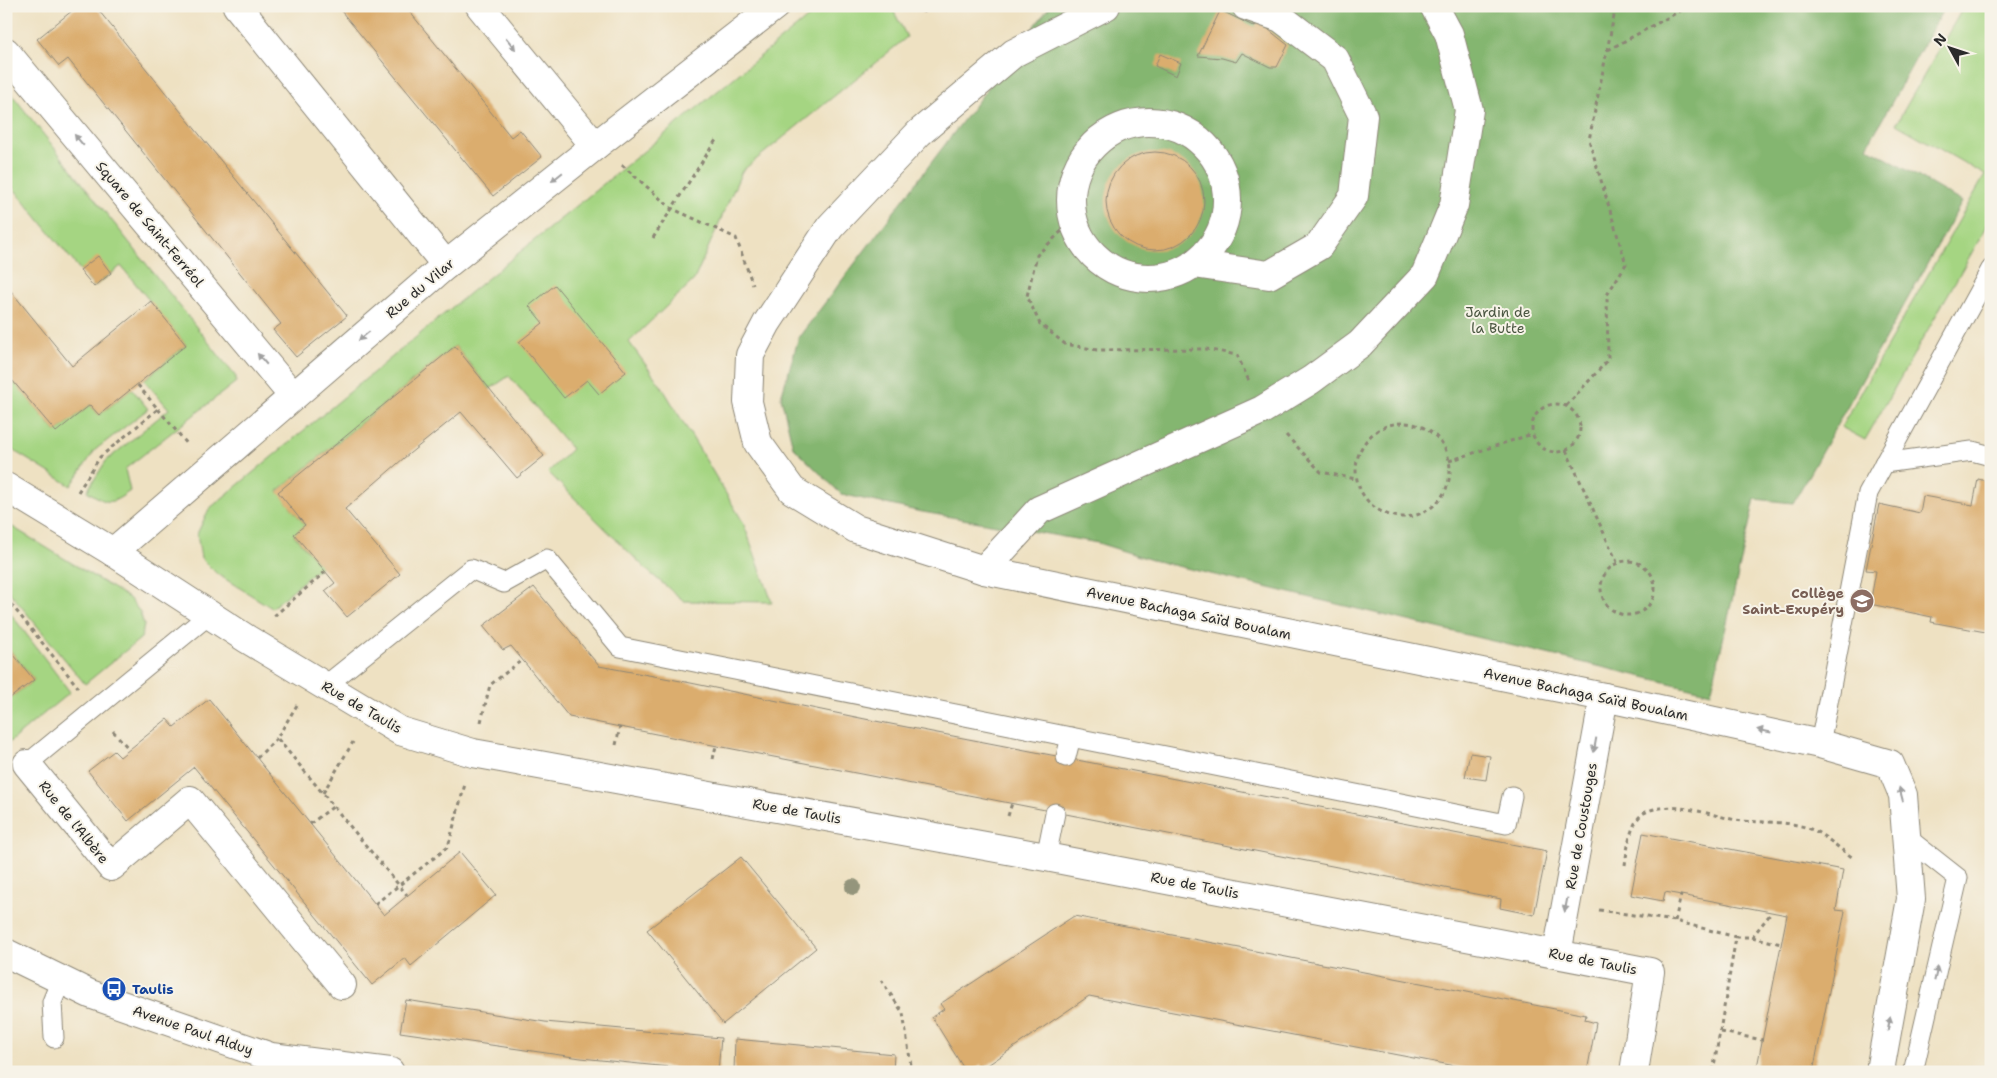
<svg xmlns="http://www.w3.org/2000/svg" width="1997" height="1078" font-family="'Shantell Sans',sans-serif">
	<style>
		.green { fill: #a5d582; stroke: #688056 }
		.forest { fill: #84b670; stroke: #58704e }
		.building { fill: #dbad6e }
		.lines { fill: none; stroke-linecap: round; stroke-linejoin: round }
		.lane-casing { stroke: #8c8676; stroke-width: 21 }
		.street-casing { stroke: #8c8676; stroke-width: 30 }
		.path { stroke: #8c8676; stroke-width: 3; stroke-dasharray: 4 4; stroke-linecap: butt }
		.lane { stroke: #fff; stroke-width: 19 }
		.street { stroke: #fff; stroke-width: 28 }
		.tree { fill: #94957b }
		.oneway { fill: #a0a0a0 }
		.labels { text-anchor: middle; stroke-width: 4; stroke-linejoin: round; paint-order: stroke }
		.street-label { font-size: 14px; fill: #2b2b2b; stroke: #f7f3e8 }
		.park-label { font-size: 14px; fill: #4a5641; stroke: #f7f3e8 }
		.education-label { font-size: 14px; font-weight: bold; fill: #785e54; stroke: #f7f3e8; text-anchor: end }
		.transit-label { font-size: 14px; font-weight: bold; fill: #164399; stroke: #f7f3e8; text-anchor: start }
	</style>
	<rect width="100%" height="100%" fill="#f7f3e8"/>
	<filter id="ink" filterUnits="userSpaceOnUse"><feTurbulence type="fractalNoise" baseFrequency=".02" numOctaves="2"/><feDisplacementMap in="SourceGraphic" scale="10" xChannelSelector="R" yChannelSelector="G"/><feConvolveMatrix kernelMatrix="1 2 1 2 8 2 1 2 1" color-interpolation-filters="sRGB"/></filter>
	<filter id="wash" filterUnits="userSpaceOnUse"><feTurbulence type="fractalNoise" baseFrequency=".0096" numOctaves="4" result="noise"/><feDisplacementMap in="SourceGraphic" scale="20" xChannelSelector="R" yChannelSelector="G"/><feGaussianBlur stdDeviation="1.12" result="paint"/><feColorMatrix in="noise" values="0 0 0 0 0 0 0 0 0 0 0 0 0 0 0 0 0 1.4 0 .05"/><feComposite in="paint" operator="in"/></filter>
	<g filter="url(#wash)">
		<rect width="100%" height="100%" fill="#eee1c2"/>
		<g class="green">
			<polygon points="822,6 891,6 907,37 742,171 694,280 629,342 662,387 743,522 772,602 684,601 649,572 548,472 572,449 509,376 490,389 455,346 278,491 305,525 294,535 321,566 272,608 217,574 201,558 197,534 209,509 450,309"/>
			<polygon points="1964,6 1991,6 1991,219 1865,440 1841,427 1985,175 1896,124"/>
			<path d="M6 87 236 377V382L125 469 130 491C109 506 108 504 87 491L106 461 169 409 144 380 186 345 121 266 94 287 6 179Z"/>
			<polygon points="15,383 56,432 90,405 99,415 132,389 148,409 95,450 71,486 6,446 6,390"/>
			<polygon points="6,523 129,598 140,612 144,625 141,638 85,684 6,588"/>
			<polygon points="11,614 70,692 6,745 6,701 34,680 6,645 6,617"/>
		</g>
		<polygon class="forest" points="1050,6 1945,6 1867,147 1962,202 1793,503 1755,499 1711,693 1152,560 1098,543 917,511 841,494 793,447 781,397 799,337"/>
		<g id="blocks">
			<g class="building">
				<polygon points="78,6 95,6 347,316 296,357 273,330 281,324 68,59 59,66 37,39"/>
				<polygon points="337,6 405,6 511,137 520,130 542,157 493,196"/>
				<polygon points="919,6 935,6 923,13"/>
				<polygon points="1220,11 1222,11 1255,27 1258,21 1284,42 1288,45 1277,67 1270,67 1242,53 1236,62 1222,58 1198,56"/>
				<polygon points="1160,54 1181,63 1176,76 1155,66"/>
				<circle cx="1155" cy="201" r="49"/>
				<polygon points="98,256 111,273 94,287 80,270"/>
				<polygon points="6,285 72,366 151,301 186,345 99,415 90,405 56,432 6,373"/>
				<polygon points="555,285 626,372 599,394 587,380 564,398 519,342 543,323 529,306"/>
				<polygon points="455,346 544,456 517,478 461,412 404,458 345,509 400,574 347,617 325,591 335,583 294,534 305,525 278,492"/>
				<polygon points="1978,479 1991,482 1991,633 1931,622 1932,617 1870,604 1876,571 1866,570 1879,504 1920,513 1923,496 1973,505"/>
				<polygon points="534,587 599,666 681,681 865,719 1547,851 1534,915 1500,908 1501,899 569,717 511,646 503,650 483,626"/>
				<polygon points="6,645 34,680 6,701"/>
				<polygon points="209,699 384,915 460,852 496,895 411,966 405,958 372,985 194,767 128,821 88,771 114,751 120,757 167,719 174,727"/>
				<polygon points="1470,753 1490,756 1486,780 1465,777"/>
				<polygon points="1643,833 1843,870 1836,910 1845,911 1813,1072 1756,1072 1787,915 1665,892 1663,901 1631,895"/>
				<polygon points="741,857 816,948 723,1024 647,930"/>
				<polygon points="1074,916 1586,1015 1585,1020 1596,1023 1587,1072 1487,1072 1089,996 982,1069 981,1064 971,1072 966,1072 932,1017 944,1009 940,1004"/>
				<polygon points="406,1000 545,1022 721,1038 718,1072 581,1058 400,1032"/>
				<polygon points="735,1039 894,1054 893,1072 734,1072"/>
			</g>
		</g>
	</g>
	<g filter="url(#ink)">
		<use href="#blocks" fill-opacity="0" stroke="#8c8676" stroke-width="1"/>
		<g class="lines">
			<defs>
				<g id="lane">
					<polyline points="1884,463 1972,451 1991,456"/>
					<polyline points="325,686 471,569 504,583 547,559 620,647 1506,824 1512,796"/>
					<polyline points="1820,744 1868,493 1991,269"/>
					<polyline points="1066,757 1071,737"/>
					<polyline points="27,764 210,614"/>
					<polyline points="1906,837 1958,878 1914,1068 1912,1072"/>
					<polyline points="1046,857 1055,813"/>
					<polyline points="54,1038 52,1002 61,980"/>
				</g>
				<g id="street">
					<polyline points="237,6 446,265"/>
					<polyline points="480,6 595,146"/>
					<polyline points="1434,6 1449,34 1469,110 1454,205 1425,275 1360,344 1311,380 1262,410 1039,510 984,570 1604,697 1820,744 1890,764 1903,795 1911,899 1881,1065 1882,1072"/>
					<polyline points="6,52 293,396"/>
					<circle cx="1149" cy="200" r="78"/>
					<polyline points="1194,264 1269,275 1319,246 1354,196 1363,116 1335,59 1281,18 1246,6"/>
					<polyline points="6,487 113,552 247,639 400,731 473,753 1046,857 1650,972 1634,1072"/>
					<polyline points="113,552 446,265 595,146 775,6"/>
					<polyline points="984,570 856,529 792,490 758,443 748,402 750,355 767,323 830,227 919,133 1014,53 1106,6"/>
					<polyline points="27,764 111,867 190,800 342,985"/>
					<polyline points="6,953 90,994 271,1057 390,1072"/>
					<polyline points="1557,954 1604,697"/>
				</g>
			</defs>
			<use href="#lane" class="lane-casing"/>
			<use href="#street" class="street-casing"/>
			<g class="path">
				<polyline points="883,7 885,6"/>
				<polyline points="1608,50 1689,6"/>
				<polyline points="622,165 671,208 736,238 753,285"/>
				<polyline points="1073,220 1037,255 1027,296 1040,324 1065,344 1097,350 1206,349 1237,355 1249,381"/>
				<polyline points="653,238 716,140"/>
				<polyline points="6,380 10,377"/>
				<circle cx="1556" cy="428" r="24"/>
				<polyline points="1566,406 1608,360 1607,295 1626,264 1589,140 1616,6"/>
				<polyline points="158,409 188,445"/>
				<circle cx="1403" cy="470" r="47"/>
				<polyline points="1286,435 1321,472 1356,479"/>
				<polyline points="1566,450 1617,562"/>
				<polyline points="1449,461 1532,434"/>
				<polyline points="78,492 100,457 158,409 137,384"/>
				<circle cx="1628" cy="588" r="27"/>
				<polyline points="6,598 78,687"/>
				<polyline points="274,616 325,572"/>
				<polyline points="297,705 277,738 407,895"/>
				<polyline points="481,722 490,685 522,660"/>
				<polyline points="113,731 129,749"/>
				<polyline points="616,745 620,727"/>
				<polyline points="257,758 277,738"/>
				<polyline points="713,759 716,746"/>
				<polyline points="323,793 353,742"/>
				<polyline points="1008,816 1012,803"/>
				<polyline points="310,824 334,806"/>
				<path d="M1625 865C1627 851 1630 821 1644 813 1671 798 1714 817 1742 821 1767 823 1794 820 1817 832 1829 839 1840 849 1852 857"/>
				<polyline points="375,904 448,847 465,784"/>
				<polyline points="1599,910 1675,921 1736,937 1713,1072"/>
				<polyline points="1675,921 1681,895"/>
				<polyline points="1736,937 1752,937 1772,912"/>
				<polyline points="1752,937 1781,944"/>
				<polyline points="881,980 903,1013 912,1072"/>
				<polyline points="1721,1032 1763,1040"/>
				<polyline points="1988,1072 1991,1061"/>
			</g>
			<use href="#lane" class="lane"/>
			<use href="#street" class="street"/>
		</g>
		<circle class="tree" cx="853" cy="887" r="8"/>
		<defs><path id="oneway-solid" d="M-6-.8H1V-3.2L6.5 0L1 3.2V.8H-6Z" transform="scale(1.25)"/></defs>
		<g class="oneway">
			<use href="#oneway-solid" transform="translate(511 44) rotate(51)"/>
			<use href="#oneway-solid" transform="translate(79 140) rotate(-130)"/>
			<use href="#oneway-solid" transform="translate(557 177) rotate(141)"/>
			<use href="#oneway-solid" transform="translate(364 336) rotate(140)"/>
			<use href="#oneway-solid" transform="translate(262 359) rotate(-130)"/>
			<use href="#oneway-solid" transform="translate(1764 731) rotate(-168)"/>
			<use href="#oneway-solid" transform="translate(1595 745) rotate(100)"/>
			<use href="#oneway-solid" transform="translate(1901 794) rotate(-105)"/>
			<use href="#oneway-solid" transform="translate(1566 905) rotate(101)"/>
			<use href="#oneway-solid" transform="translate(1936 974) rotate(-77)"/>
			<use href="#oneway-solid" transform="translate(1889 1024) rotate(-80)"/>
		</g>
	</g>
	<defs>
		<symbol id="school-disc" viewBox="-11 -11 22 22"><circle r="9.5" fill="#8d6e63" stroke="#f7f3e8"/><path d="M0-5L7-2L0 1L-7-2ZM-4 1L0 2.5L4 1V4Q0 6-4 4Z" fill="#fff"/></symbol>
		<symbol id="bus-disc" viewBox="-11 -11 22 22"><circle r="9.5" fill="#1a4fb4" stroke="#f7f3e8"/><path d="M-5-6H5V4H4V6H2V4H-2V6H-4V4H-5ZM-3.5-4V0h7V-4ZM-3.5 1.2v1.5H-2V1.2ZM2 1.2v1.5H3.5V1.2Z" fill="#fff"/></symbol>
	</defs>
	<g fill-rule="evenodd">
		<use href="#school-disc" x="1848" y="587" width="28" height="28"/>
		<use href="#bus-disc" x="100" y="975" width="28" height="28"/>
	</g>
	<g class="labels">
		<g class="street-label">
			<text transform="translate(150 224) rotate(50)" y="5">Square de Saint-Ferréol</text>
			<text transform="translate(420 288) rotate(-40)" y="5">Rue du Vilar</text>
			<text transform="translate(1189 613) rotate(12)" y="5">Avenue Bachaga Saïd Boualam</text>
			<text transform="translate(1586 694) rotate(12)" y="5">Avenue Bachaga Saïd Boualam</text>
			<text transform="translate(362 707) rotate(30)" y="5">Rue de Taulis</text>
			<text transform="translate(797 811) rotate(10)" y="5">Rue de Taulis</text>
			<text transform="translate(74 822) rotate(51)" y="5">Rue de l'Albère</text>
			<text transform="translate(1581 826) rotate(-80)" y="5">Rue de Coustouges</text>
			<text transform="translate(1195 885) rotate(11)" y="5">Rue de Taulis</text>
			<text transform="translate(1593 961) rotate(11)" y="5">Rue de Taulis</text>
			<text transform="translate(193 1030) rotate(19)" y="5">Avenue Paul Alduy</text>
		</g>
		<g class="park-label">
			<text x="1498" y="317">Jardin de<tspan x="1498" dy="16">la Butte</tspan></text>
		</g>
		<g class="education-label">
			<text x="1844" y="598">Collège<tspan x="1844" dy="16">Saint-Exupéry</tspan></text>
		</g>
		<g class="transit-label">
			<text x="132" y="994">Taulis</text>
		</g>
	</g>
	<rect width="1997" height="1078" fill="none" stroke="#f7f3e8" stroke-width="25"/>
	<g transform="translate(1950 48) rotate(310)" stroke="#f7f3e8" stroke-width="4" paint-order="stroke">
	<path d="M0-4L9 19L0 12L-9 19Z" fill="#2b2b2b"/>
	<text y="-8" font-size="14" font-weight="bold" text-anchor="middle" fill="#2b2b2b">N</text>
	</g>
</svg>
